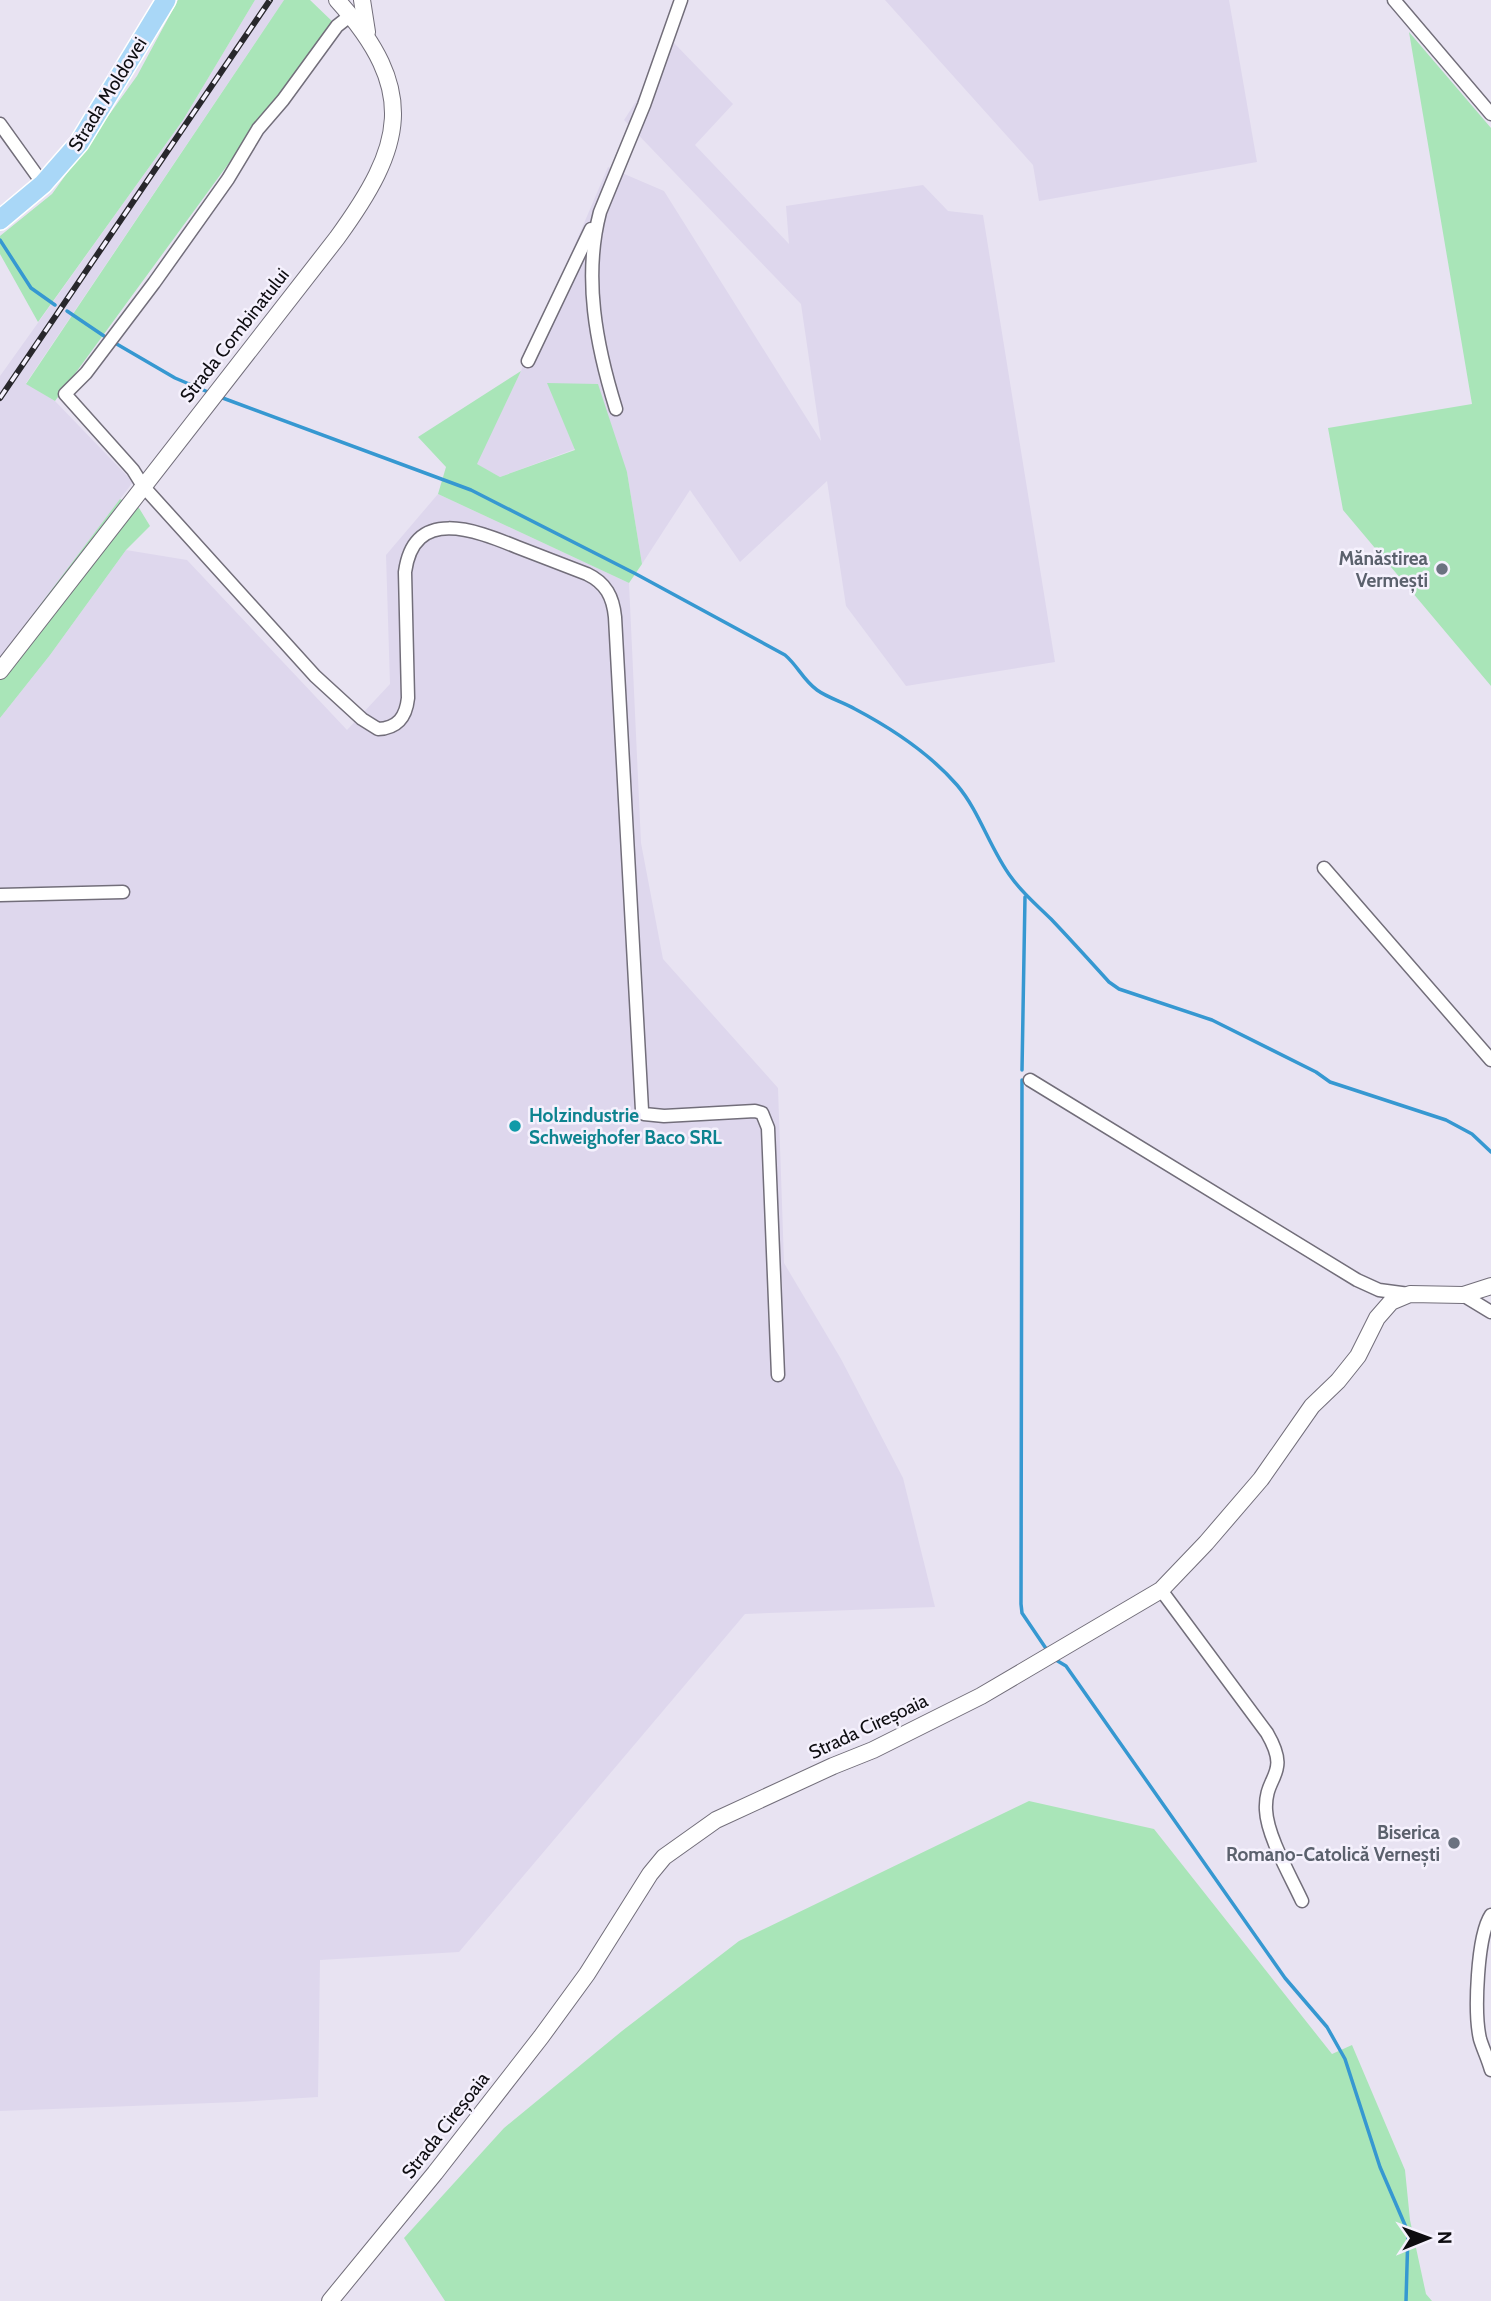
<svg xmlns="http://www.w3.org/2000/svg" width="1491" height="2301" font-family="Cabin,sans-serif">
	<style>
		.built { fill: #ded7ed }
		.green { fill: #a9e5b8 }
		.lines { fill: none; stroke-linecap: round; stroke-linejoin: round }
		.stream { stroke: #3698d1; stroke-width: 3.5 }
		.street-casing { stroke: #726e7a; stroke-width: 15 }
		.secondary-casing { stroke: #726e7a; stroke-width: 18 }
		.primary-casing { stroke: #fff; stroke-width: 22 }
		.street { stroke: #fff; stroke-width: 12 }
		.secondary { stroke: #fff; stroke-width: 16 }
		.primary { stroke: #a9d7f7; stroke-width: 19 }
		.rail-casing { stroke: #28272c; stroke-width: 6 }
		.rail { stroke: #f5f1fd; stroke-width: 3.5; stroke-dasharray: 10; stroke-linecap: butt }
		.worship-dot { fill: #6b7280; stroke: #f5f1fd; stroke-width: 2.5 }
		.culture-dot { fill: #0f9aa8; stroke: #f5f1fd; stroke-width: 2.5 }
		.labels { text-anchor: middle; stroke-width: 5; stroke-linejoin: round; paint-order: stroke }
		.street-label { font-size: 19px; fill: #0e0d11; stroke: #f5f1fd }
		.worship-label { font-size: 19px; font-weight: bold; fill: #5b616d; stroke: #f5f1fd; text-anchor: end }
		.culture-label { font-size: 19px; font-weight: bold; fill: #0d838f; stroke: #f5f1fd; text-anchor: start }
	</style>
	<rect width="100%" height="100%" fill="#e8e3f2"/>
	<g class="built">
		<polygon points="255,0 284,0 26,383 55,401 133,482 0,658 0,376 183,120"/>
		<polygon points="885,0 1229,0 1257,162 1039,201 1033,165"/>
		<polygon points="674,43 733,104 695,145 789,244 786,206 923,185 948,211 983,215 1055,662 906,686 846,606 827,481 740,562 690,490 642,564 627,472 548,384 575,449 500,477 476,464 521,371 608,167 664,191 821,441 801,304 624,120"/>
		<polygon points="438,494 629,583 641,843 663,959 778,1088 784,1263 841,1359 903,1478 935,1607 745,1614 459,1952 320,1960 318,2097 238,2102 0,2111 0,718 50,655 126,550 187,560 347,730 390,684 386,555"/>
	</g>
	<g class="green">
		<polygon points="178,0 255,0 183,120 38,322 0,254 0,236 52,194 137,76"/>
		<polygon points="284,0 310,0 335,24 316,44 55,401 26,384"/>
		<polygon points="1409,32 1491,128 1491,686 1343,510 1328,428 1472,404"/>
		<polygon points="521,371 477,464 500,477 575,450 547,383 598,384 627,472 642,564 629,583 438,494 446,467 418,437"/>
		<polygon points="120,499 139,508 150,526 126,550 50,655 0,718 0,658"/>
		<polygon points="1029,1801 1154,1829 1332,2054 1352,2045 1405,2170 1410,2220 1426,2294 1432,2301 445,2301 404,2238 504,2128 622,2031 739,1941"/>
	</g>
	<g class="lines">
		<g class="stream">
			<polyline points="0,240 31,288 55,305"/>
			<polyline points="67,311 104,336"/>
			<polyline points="115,343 175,378 208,392"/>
			<path d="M220 397 471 490 636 574 785 655C798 666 803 680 817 690 828 698 843 702 855 709 891 728 930 754 957 785 980 812 990 849 1011 877 1023 894 1037 905 1051 919 1071 940 1090 961 1109 982L1119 989 1212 1020 1316 1072 1330 1082 1446 1120 1472 1134 1491 1152"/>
			<polyline points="1022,1070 1025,897"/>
			<polyline points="1022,1080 1021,1604 1022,1613 1047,1650"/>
			<polyline points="1056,1660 1066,1666 1285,1978 1327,2027 1345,2059 1380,2167 1408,2232 1406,2301"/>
		</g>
		<defs>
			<g id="street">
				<polyline points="1394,0 1491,114"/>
				<path d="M351 15 337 26 283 100 258 129 228 179 154 283 86 373 65 394 133 470 143 486 315 676 362 719 378 729C398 728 406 717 408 698L405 572C414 506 475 530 517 547 540 556 564 565 587 574 606 583 613 597 615 617L642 1110 644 1114 664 1116 755 1111 762 1113 768 1128 778 1375"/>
				<polyline points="0,124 43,184"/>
				<polyline points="528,361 591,229"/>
				<path d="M616 409C596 345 583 277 600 212L644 105 681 0"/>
				<polyline points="1324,868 1491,1060"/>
				<polyline points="0,895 123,892"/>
				<polyline points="1030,1080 1357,1280 1379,1290 1409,1294"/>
				<polyline points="1463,1295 1491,1312"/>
				<path d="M1161 1590 1267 1733C1292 1776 1264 1774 1266 1810 1267 1836 1291 1877 1302 1901"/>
				<path d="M1491 1915C1477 1936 1474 2013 1480 2039 1483 2049 1488 2059 1491 2070"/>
			</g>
			<g id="secondary">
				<polyline points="362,0 367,32"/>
				<path d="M0 671 337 238C404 146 419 91 337 0"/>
				<polyline points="330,2301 435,2173 541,2037 587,1974 650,1874 664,1857 716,1820 833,1766 873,1750 981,1696 1161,1590 1206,1543 1261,1479 1312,1406 1338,1381 1358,1356 1377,1318 1391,1302 1410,1294 1463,1295 1491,1286"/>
			</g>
			<polyline id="primary" points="0,220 43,184 79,143 166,0"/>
		</defs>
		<use href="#street" class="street-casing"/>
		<use href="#secondary" class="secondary-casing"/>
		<use href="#primary" class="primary-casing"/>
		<use href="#street" class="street"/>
		<use href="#secondary" class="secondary"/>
		<use href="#primary" class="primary"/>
		<defs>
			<polyline id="rail" points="0,398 270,0"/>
		</defs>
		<use href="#rail" class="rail-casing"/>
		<use href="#rail" class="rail"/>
	</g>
	<g class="worship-dot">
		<circle cx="1442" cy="569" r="7"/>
		<circle cx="1454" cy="1843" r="7"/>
	</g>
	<circle class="culture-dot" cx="515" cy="1126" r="7"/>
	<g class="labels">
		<g class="street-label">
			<text transform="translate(107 94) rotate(-58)" y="7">Strada Moldovei</text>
			<text transform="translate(234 335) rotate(-52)" y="7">Strada Combinatului</text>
			<text transform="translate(868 1726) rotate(-25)" y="7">Strada Cireșoaia</text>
			<text transform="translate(445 2125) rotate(-52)" y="7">Strada Cireșoaia</text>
		</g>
		<g class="worship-label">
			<text x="1428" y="565">Mănăstirea<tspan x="1428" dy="22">Vermești</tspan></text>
			<text x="1440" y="1839">Biserica<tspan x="1440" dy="22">Romano-Catolică Vernești</tspan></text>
		</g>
		<g class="culture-label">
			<text x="529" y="1122">Holzindustrie<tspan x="529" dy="22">Schweighofer Baco SRL</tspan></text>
		</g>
	</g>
	<g transform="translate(1428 2238) rotate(89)" stroke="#f5f1fd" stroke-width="5" paint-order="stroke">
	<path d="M0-5L12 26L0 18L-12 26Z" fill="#0e0d11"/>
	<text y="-10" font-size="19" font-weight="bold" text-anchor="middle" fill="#0e0d11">N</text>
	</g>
</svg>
